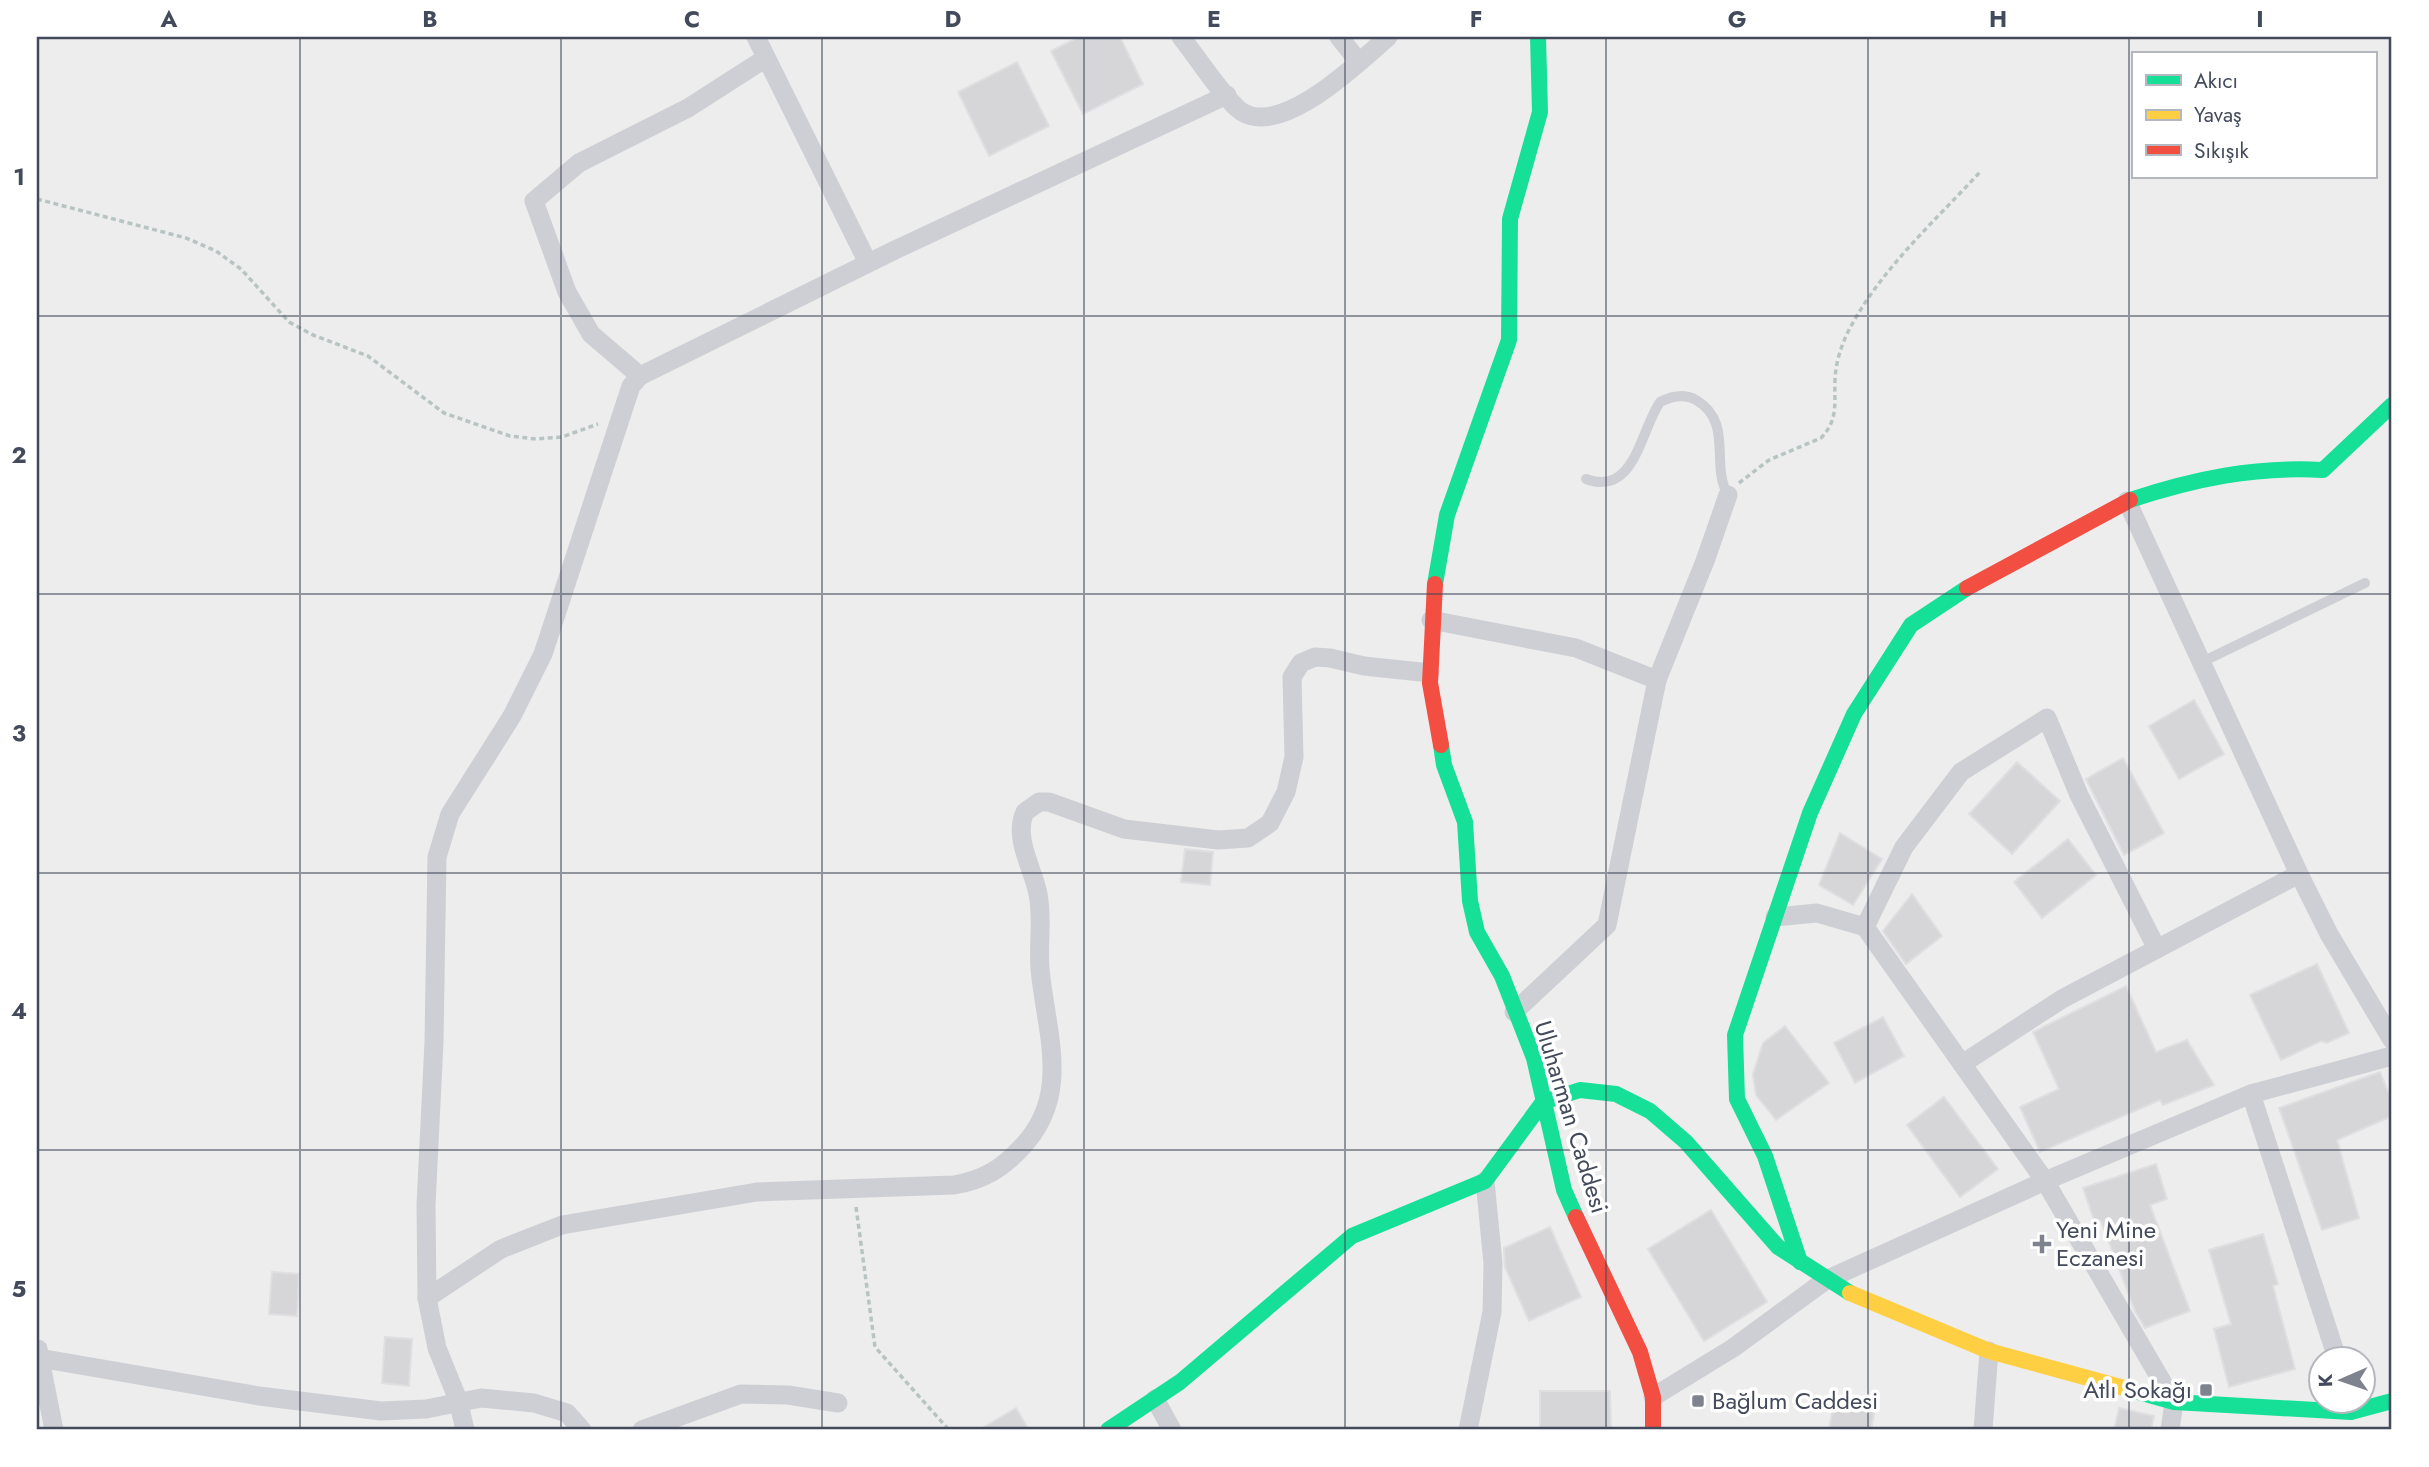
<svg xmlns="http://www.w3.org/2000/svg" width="2429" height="1467" font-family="Jost,sans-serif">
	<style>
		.building { fill: #d6d6d9; stroke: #dfdee0; stroke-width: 2 }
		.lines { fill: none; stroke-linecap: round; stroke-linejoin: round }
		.path { stroke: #b7c4c3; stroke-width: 3.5; stroke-dasharray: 5 3.5; stroke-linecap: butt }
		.lane { stroke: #cecfd4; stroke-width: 10 }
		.street { stroke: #cecfd4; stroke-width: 19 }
		.fast { stroke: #16e098; stroke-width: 16 }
		.slow { stroke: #ffcf43; stroke-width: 16 }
		.jam { stroke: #f24e42; stroke-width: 16 }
		.grid { fill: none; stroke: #434a5b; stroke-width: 2; stroke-opacity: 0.55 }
		.poi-dot { fill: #7f838e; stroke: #fff; stroke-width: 2.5 }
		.labels { text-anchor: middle; stroke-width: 7; stroke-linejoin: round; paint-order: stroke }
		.street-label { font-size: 24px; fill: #434a5b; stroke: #fff }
		.poi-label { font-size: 24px; fill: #434a5b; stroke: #fff; text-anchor: start }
		.neatline { fill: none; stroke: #434a5b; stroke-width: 2.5 }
		.grid-label { font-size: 23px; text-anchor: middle; font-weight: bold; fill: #434a5b }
	</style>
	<rect width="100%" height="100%" fill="#eeeded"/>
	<g class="building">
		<polygon points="1079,37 1120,37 1143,84 1083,114 1051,51"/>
		<polygon points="1017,62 1049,126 989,156 958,92"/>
		<polygon points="2194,700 2224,754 2179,779 2149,726"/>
		<polygon points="2123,758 2164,833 2124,855 2086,779"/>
		<polygon points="2017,762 2060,801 2012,854 1969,814"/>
		<polygon points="1840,833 1882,859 1853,905 1819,885"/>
		<polygon points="2068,839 2096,875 2042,918 2014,882"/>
		<polygon points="1185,849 1213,852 1210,885 1181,882"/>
		<polygon points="1912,894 1942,936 1906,964 1883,931"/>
		<polygon points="2317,964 2349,1033 2327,1043 2321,1041 2281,1060 2250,995"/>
		<polygon points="2126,986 2156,1052 2187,1040 2214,1085 2163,1105 2160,1100 2040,1152 2020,1107 2059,1089 2033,1032"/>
		<polygon points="1883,1017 1904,1056 1855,1083 1834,1043"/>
		<polygon points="1785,1026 1829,1083 1776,1120 1756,1095 1753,1074 1763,1043"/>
		<polygon points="2380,1072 2392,1102 2392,1116 2337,1140 2359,1218 2322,1230 2279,1108"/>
		<polygon points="1944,1097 1998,1169 1960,1197 1907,1125"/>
		<polygon points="2156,1164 2167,1199 2150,1205 2190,1311 2145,1328 2135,1311 2101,1221 2095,1223 2083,1188"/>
		<polygon points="1711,1210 1767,1302 1704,1341 1648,1249"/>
		<polygon points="1550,1227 1581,1297 1529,1321 1505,1267 1504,1248"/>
		<polygon points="2263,1234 2278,1284 2273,1286 2295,1369 2229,1387 2214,1329 2231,1324 2209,1250"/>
		<polygon points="272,1272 299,1274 297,1316 269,1314"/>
		<polygon points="385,1337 412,1339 409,1386 382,1383"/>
		<polygon points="1540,1391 1610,1391 1611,1430 1540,1430"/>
		<polygon points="1834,1401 1875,1408 1871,1430 1829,1430"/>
		<polygon points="1016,1408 1029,1430 979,1430"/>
		<polygon points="2119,1408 2154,1416 2151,1430 2114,1430"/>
	</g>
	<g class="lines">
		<g class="path">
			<polyline points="37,199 186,238 216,251 241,269 289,322 313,335 368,356 444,413 510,436 536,439 562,437 598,424"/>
			<path d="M1739 483 1769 460 1821 438C1839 419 1834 403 1835 379 1836 361 1842 343 1850 328 1882 268 1935 221 1980 172"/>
			<polyline points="856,1207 875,1347 949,1430"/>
		</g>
		<g class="lane">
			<path d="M1586 479C1635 497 1640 431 1660 402 1672 396 1684 393 1696 400 1734 422 1710 465 1728 495"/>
			<polyline points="2202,662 2365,583"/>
		</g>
		<g class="street">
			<polyline points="756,37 868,263"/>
			<path d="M1181 37C1195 54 1226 102 1242 112 1283 137 1359 62 1388 37"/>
			<polyline points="1339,37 1359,62"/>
			<polyline points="640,376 591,334 567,292 534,201 579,163 688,108 766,58"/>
			<polyline points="2127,501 2299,874 2329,934 2392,1040"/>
			<polyline points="1431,620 1576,648 1657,680 1607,925 1514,1012"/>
			<polyline points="1657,680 1705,561 1728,495"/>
			<polyline points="1775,917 1817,913 1865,927"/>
			<polyline points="2157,949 2079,795 2047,718 1961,772 1904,847 1865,927 2045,1181 2174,1402 2170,1430"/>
			<polyline points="1962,1064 2062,999 2299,874"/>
			<polyline points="2251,1094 2337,1358"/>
			<path d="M427 1298 501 1249 562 1225 757 1192 954 1185C983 1180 1002 1169 1022 1147 1072 1094 1046 1033 1040 969 1038 944 1043 918 1038 894 1033 868 1013 838 1025 812L1039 802H1049L1124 829 1218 840 1248 838 1270 823 1286 792 1294 757 1292 677 1301 663 1315 657 1330 658 1364 666 1430 673"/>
			<polyline points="38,1349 54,1430"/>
			<polyline points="39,1358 259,1396 381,1411 426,1409 481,1398 534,1403 567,1413 582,1430"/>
			<polyline points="1653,1397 1733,1348 1826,1280 2045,1181 2251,1094 2392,1056"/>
			<polyline points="1155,1399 1172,1430"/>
			<polyline points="465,1430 458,1400 437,1348 427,1298 426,1205 434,1042 437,857 450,814 512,716 543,654 631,386 640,376 897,249 1227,95"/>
			<polyline points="642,1430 741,1394 788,1395 838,1403"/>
			<polyline points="1468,1430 1492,1312 1493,1263 1485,1181"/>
			<polyline points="1983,1430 1989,1351"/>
		</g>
		<g class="fast">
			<path d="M2130 500C2194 479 2255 466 2323 470L2392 405"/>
			<polyline points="1435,584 1447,515 1509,340 1510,219 1540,112 1538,37"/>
			<polyline points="1441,745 1444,765 1465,822 1470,901 1477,932 1502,976 1534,1058 1564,1190 1576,1217"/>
			<polyline points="1800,1262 1765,1156 1737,1099 1735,1035 1810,813 1854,714 1911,625 1967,588"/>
			<polyline points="2128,1389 2174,1402 2351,1412 2392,1401"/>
			<polyline points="1108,1430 1180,1382 1352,1236 1485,1181 1543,1102 1580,1090 1616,1094 1650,1111 1686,1142 1778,1247 1850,1293"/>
		</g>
		<polyline class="slow" points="1850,1293 1989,1351 2128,1389"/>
		<g class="jam">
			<polyline points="1435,584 1430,683 1441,745"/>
			<polyline points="1967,588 2130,500"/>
			<polyline points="1576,1217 1640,1352 1653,1397 1653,1430"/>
		</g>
	</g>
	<path class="grid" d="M300 37V1430M561 37V1430M822 37V1430M1084 37V1430M1345 37V1430M1606 37V1430M1868 37V1430M2129 37V1430M37 316H2392M37 594H2392M37 873H2392M37 1150H2392"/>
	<g class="poi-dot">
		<path d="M2038.5 1233.5h7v7h7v7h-7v7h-7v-7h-7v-7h7z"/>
		<rect x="2199" y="1383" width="14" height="14" rx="3.5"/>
		<rect x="1691" y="1394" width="14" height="14" rx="3.5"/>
	</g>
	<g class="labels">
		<g class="street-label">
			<text transform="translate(1571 1117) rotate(73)" y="8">Uluharman Caddesi</text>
		</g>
		<g class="poi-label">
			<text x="2056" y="1238">Yeni Mine<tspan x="2056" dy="28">Eczanesi</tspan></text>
			<text x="2192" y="1398" text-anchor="end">Atlı Sokağı</text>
			<text x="1712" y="1409">Bağlum Caddesi</text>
		</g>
	</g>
	<rect width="2429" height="1467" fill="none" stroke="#ffffff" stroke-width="77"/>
	<rect x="2132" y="52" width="245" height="126" fill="#ffffff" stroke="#b4b7bd" stroke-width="2"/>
	<rect x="2146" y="75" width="35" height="10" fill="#16e098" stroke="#b4b7bd" stroke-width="2"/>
	<text x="2194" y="88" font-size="21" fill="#434a5b">Akıcı</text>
	<rect x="2146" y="110" width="35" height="10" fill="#ffcf43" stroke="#b4b7bd" stroke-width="2"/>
	<text x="2194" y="122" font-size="21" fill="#434a5b">Yavaş</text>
	<rect x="2146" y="145" width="35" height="10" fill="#f24e42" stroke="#b4b7bd" stroke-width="2"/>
	<text x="2194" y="158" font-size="21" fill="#434a5b">Sıkışık</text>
	<g transform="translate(2342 1380) rotate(268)"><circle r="33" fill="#ffffff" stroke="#b4b7bd" stroke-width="2"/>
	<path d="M0-5L12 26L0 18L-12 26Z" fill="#7f838e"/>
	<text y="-10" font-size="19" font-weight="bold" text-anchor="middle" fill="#434a5b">K</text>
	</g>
	<rect x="38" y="38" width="2352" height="1390" class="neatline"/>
	<g class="grid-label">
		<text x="169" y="27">A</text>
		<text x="430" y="27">B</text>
		<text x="692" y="27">C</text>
		<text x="953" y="27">D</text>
		<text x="1214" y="27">E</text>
		<text x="1476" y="27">F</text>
		<text x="1737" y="27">G</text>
		<text x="1998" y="27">H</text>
		<text x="2260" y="27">I</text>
		<text x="19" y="185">1</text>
		<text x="19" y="463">2</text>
		<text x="19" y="741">3</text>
		<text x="19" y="1019">4</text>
		<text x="19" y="1297">5</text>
	</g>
</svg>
